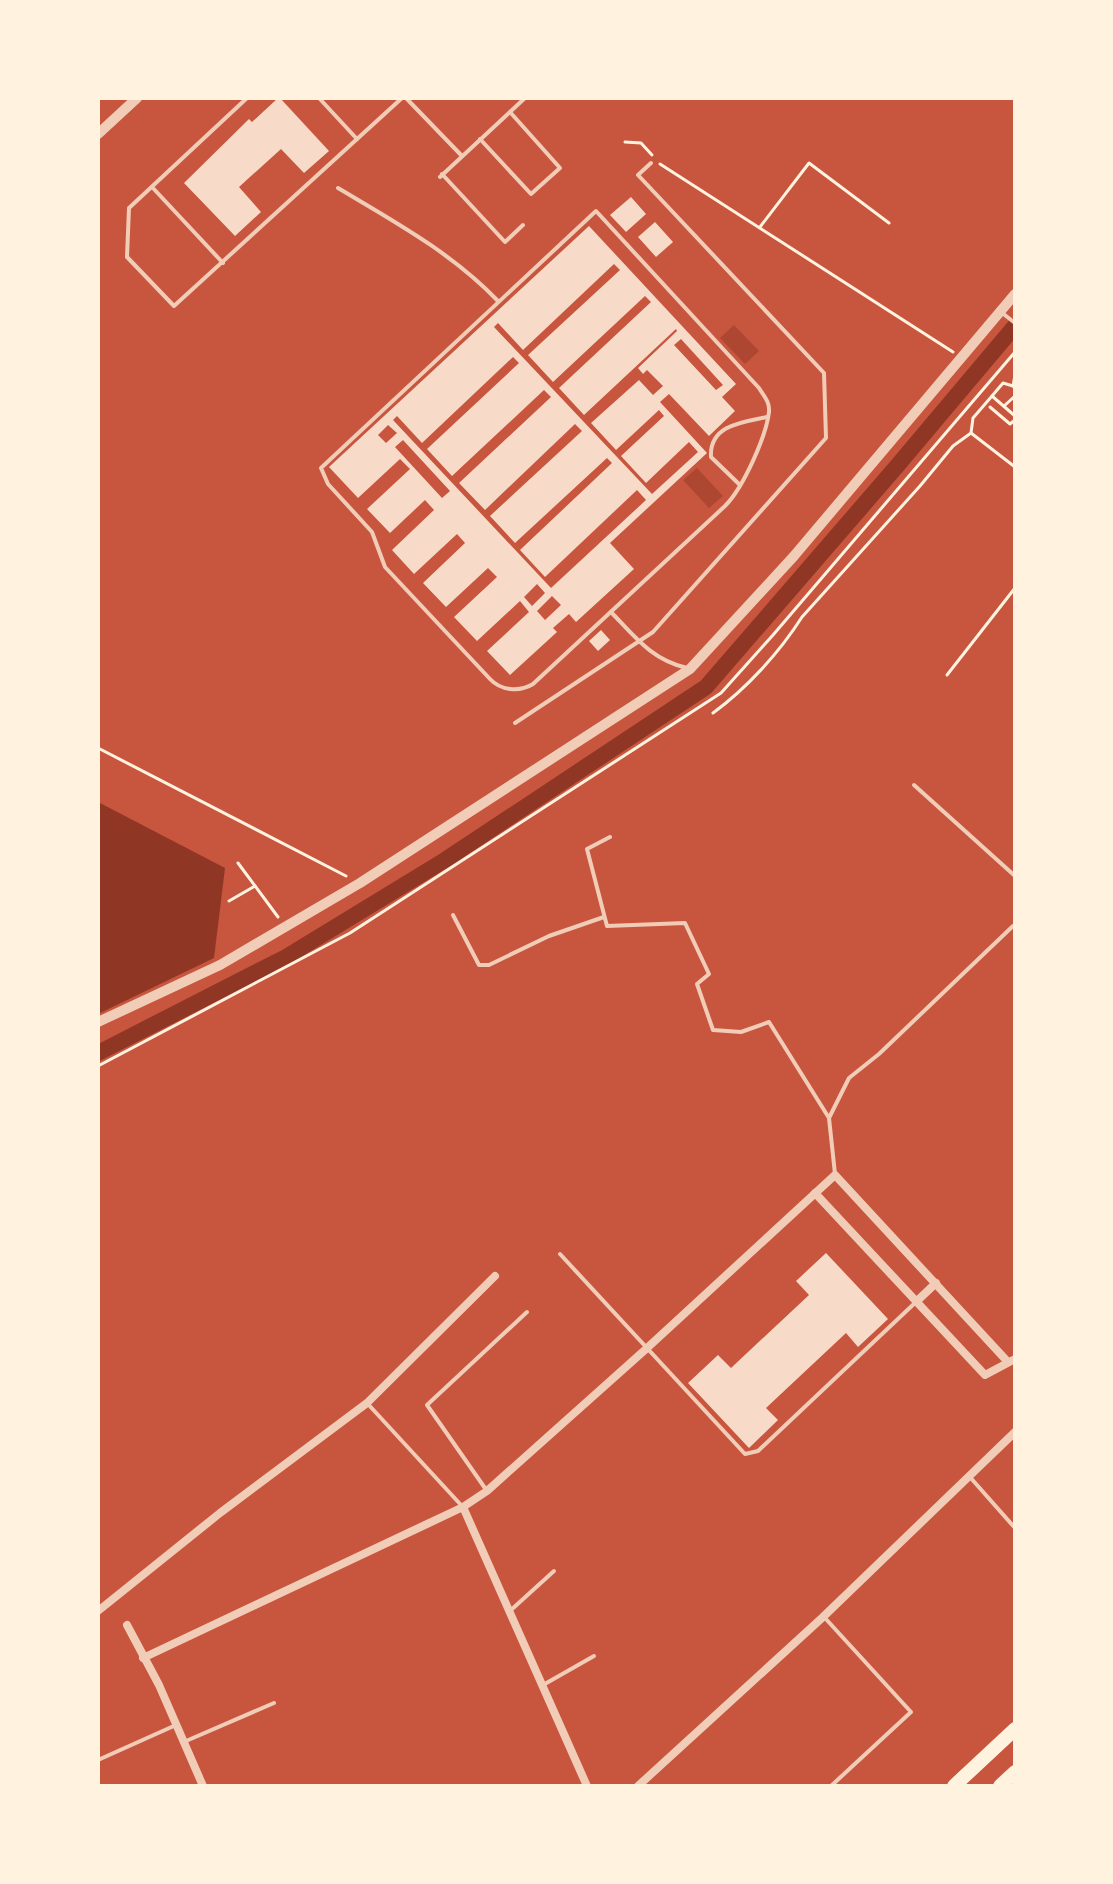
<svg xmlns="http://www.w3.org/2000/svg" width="1113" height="1884" font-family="'Asap Condensed',sans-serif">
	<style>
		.green { fill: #ae4732 }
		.water { fill: #8f3625 }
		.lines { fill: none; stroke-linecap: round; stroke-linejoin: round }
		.canal { stroke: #8f3625; stroke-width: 16 }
		.building { fill: #f7dbc8; fill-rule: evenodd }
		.path { stroke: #fff3e0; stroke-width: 3 }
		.service { stroke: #f1ccb7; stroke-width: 4 }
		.minor { stroke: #f1ccb7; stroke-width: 8 }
		.tertiary { stroke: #f1ccb7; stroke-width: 10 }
		.primary { stroke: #fff3e0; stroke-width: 14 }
	</style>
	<rect width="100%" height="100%" fill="#c8553d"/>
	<g class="green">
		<polygon points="734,325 759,351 745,364 720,338"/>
		<polygon points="697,468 723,496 709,508 683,480"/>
	</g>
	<polygon class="water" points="98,802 225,868 214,958 98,1014"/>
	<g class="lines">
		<polyline class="canal" points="98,1053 286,957 445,860 706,687 897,466 1015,326"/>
	</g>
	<g class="building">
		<polygon points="278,98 280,98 329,151 304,173 281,149 239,187 261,212 235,236 184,183 249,119 252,122"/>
		<polygon points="631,197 646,214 626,232 610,215"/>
		<polygon points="655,222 673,242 656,257 638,237"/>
		<path d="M589 226 736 384 722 397 735 411 709 436 669 394 660 402 707 453 610 543 634 569 576 622 569 614 553 628 557 632 510 675 487 651 529 612 520 601 477 641 454 617 497 577 488 568 446 607 423 583 465 543 457 534 414 574 392 550 434 510 425 500 390 533 367 509 410 469 400 459 358 498 329 467ZM614 264 620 270 528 355 553 382 645 296 651 302 559 388 584 415 676 329 677 331 638 368 643 374 647 370 663 386 653 395 639 380 591 423 616 450 659 410 664 416 621 456 646 483 689 442 698 452 652 494 494 327 498 323 523 350ZM681 339 723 385 716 390 674 345ZM513 357 519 363 427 449 452 476 544 390 551 397 459 483 485 510 575 424 582 431 490 516 515 543 607 458 612 463 520 550 545 577 637 490 646 500 551 588 393 420 397 416 422 443ZM388 425 397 433 386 443 378 435ZM403 440 450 491 442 498 395 447ZM537 584 545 593 532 606 524 597ZM552 596 561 605 545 620 537 611Z"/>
		<polygon points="601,630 610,640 598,651 589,641"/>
		<polygon points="826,1253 888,1319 858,1347 846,1333 766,1408 778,1420 749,1448 688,1383 718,1355 731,1368 809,1295 796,1281"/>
	</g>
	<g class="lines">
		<g class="path">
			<polyline points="625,142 641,143 652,155"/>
			<polyline points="660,164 953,352"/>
			<polyline points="760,227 809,163 889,223"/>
			<polyline points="1015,375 1013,386 1015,388"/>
			<polyline points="1013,386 1003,383 992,396 1015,416"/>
			<polyline points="992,396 973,418 971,433 1015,467"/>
			<polyline points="1004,406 1015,396"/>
			<polyline points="990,407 1010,424 1015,420"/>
			<polyline points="947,675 1015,588"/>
			<path d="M713 713C747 688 779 653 802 617L920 486 953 446 971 433"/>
			<polyline points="98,748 346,876"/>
			<polyline points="238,863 278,917"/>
			<polyline points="229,901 255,886"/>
			<polyline points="98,1066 350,933 721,693 773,635 1015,352"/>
		</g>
		<g class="service">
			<polyline points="247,98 129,208 127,257 174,306 402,98"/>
			<polyline points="319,98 357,139"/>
			<polyline points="406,98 462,156"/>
			<polyline points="480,139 531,194 560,168 510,112"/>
			<polyline points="442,174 505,242 523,225"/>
			<polyline points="440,177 525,98"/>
			<polyline points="152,187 223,263"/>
			<path d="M338 188C395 222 452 253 498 301"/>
			<path d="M596 211 759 388C764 396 770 402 769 412 766 437 743 488 725 506L533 684C520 692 501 691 490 679L385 567 372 532 328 484 321 468Z"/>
			<polyline points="1001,312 1015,323"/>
			<path d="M740 485 711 457C709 425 743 422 767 417"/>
			<path d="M611 612C635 637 652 660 687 668"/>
			<polyline points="515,723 653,632 826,438 824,373 638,175 651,163"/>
			<polyline points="914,785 1015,876"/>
			<polyline points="610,837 587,849 607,926 685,923 709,974 697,984 713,1030 741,1032 769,1022 829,1118"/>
			<polyline points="453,915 479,965 489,965 549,936 604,917"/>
			<polyline points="835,1174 829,1118 849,1078 879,1054 1013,926"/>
			<polyline points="560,1254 745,1454 758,1451 917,1301"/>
			<polyline points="367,1403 461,1505"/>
			<polyline points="969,1476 1015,1528"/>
			<polyline points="487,1491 427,1405 527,1312"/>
			<polyline points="511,1610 554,1571"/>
			<polyline points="825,1618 911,1712 831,1786"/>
			<polyline points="543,1685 594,1656"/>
			<polyline points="186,1741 274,1703"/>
			<polyline points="98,1760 176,1725"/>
		</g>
		<g class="minor">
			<polyline points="815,1193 985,1375 1015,1359"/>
			<polyline points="917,1301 936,1283"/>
			<polyline points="463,1507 587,1786"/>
			<polyline points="98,1611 220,1513 367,1403 495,1276"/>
			<polyline points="127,1625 159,1685 203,1786"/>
			<polyline points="143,1658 463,1507 487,1491 646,1349 835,1175 1007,1361"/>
			<polyline points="638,1786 823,1617 1015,1432"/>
		</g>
		<g class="tertiary">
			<polyline points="98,134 137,98"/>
			<polyline points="98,1022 220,965 360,883 690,669 794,556 1015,294"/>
		</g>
		<g class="primary">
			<polyline points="954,1786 1015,1729"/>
			<polyline points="1000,1786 1015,1772"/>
		</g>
	</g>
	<rect width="1113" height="1884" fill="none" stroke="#fff3e0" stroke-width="200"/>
</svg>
